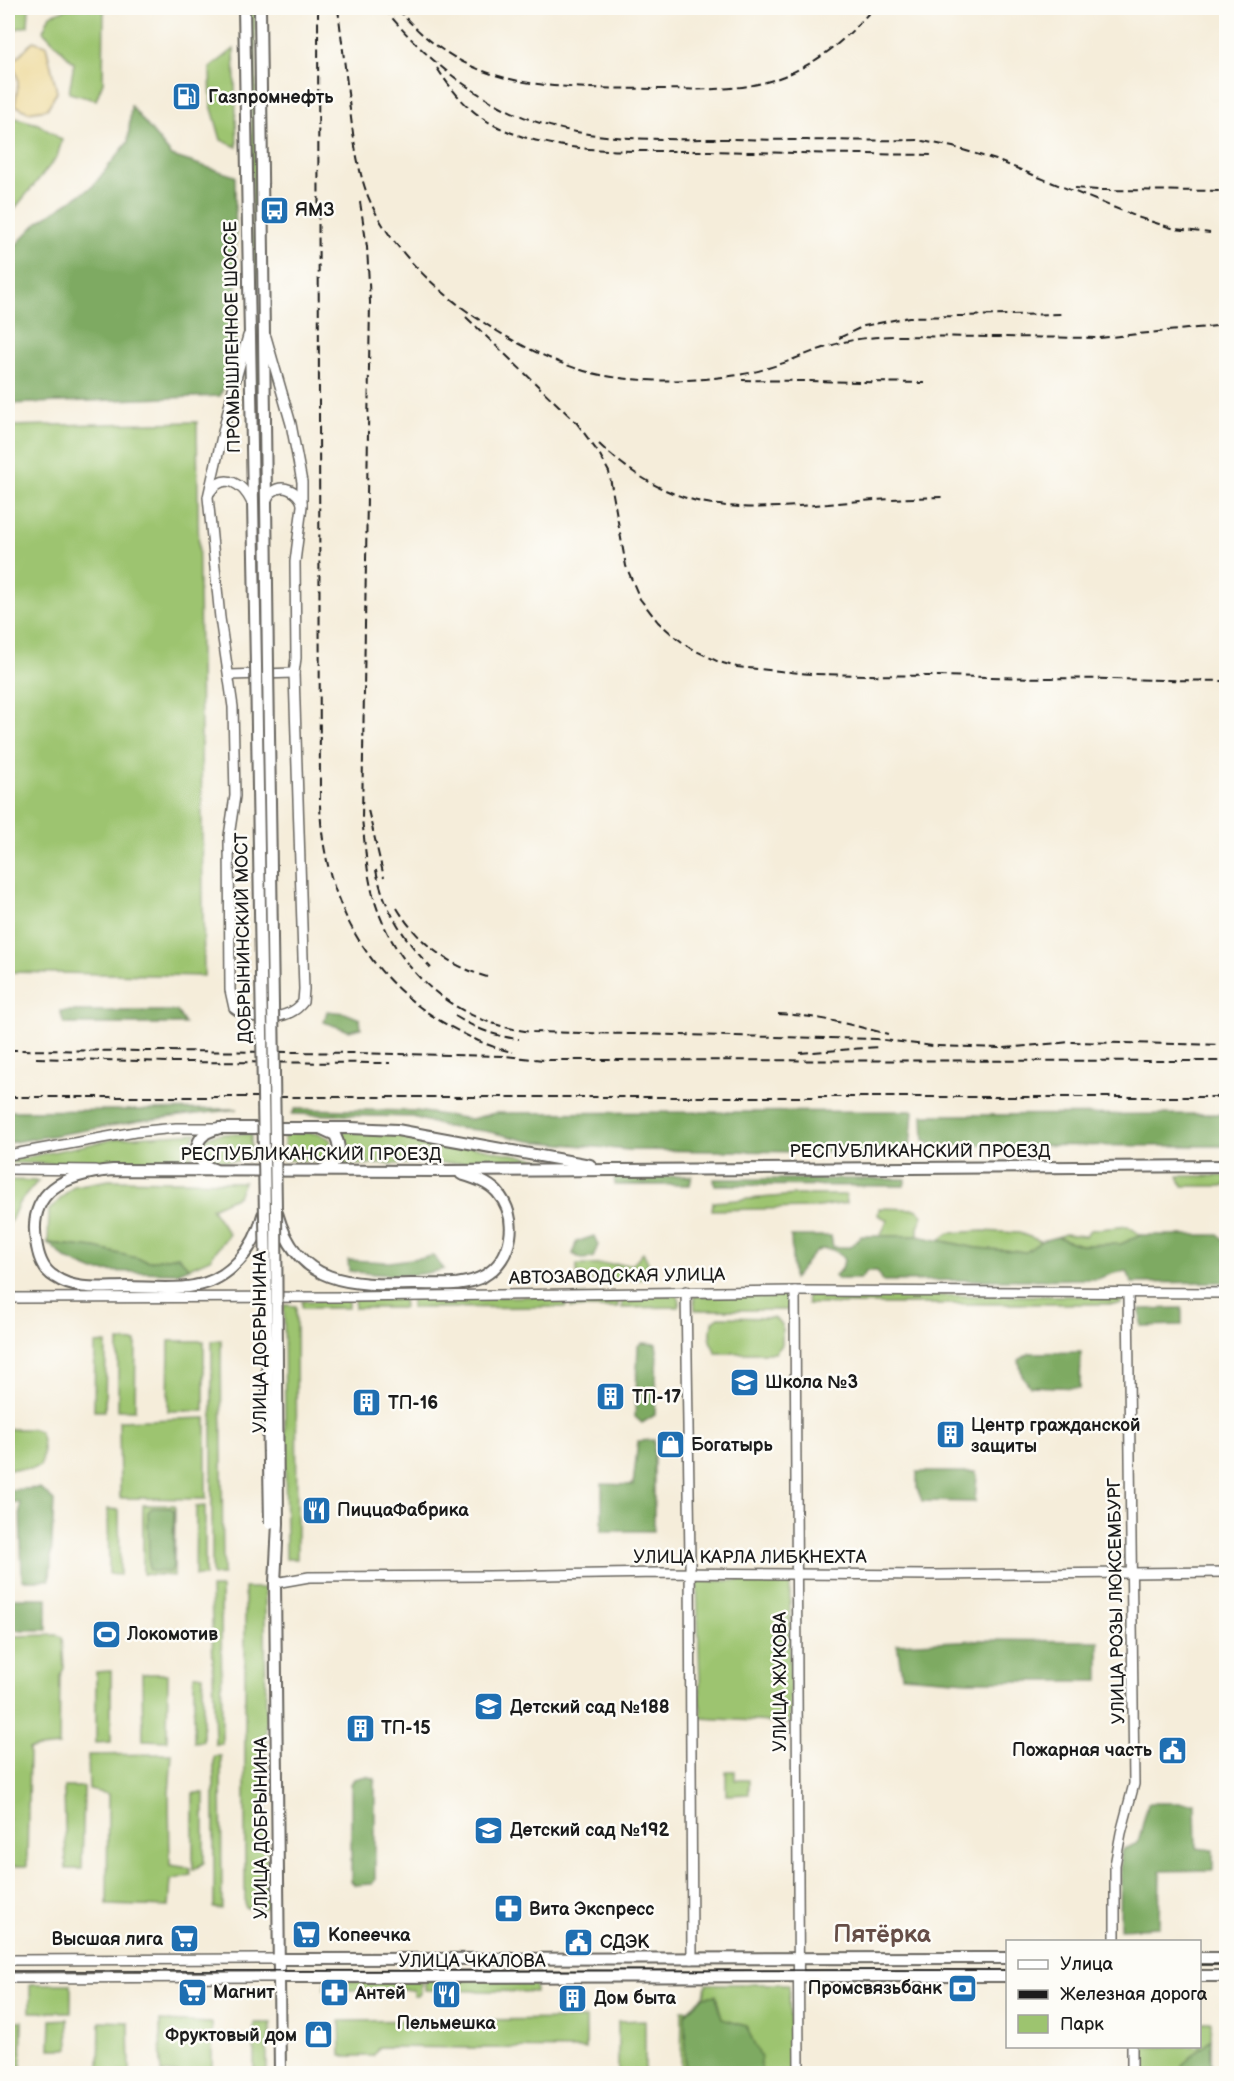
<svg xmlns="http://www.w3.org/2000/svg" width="1234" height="2081" font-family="'Balsamiq Sans',sans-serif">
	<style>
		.green { fill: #9dc46f; stroke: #5c7046; stroke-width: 1.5 }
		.forest { fill: #7eaa62; stroke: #4d633f; stroke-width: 1.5 }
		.sand { fill: #eeda9e; stroke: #857b5d; stroke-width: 1.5 }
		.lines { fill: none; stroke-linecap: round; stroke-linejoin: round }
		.minor-casing { stroke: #68655e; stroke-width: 12 }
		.major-casing { stroke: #68655e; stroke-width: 14 }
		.minor { stroke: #fff; stroke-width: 9 }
		.major { stroke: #fff; stroke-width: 10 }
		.tram { stroke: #1c1c1c; stroke-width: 1.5 }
		.rail { stroke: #1c1c1c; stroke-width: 2; stroke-dasharray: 9 4.5; stroke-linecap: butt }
		.major-bridge-casing { stroke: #68655e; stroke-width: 14; stroke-linecap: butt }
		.major-bridge { stroke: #fff; stroke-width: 10 }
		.labels { text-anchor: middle; stroke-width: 5; stroke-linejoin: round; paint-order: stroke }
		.poi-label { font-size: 18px; font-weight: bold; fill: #1c1c1c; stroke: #fdfcf7; text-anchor: start }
		.street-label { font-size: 18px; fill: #1c1c1c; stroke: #fdfcf7 }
		.district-label { font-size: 24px; font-weight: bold; fill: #664e47; stroke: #fdfcf7 }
	</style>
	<rect width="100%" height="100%" fill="#fdfcf7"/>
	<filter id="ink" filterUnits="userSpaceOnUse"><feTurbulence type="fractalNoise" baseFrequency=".0167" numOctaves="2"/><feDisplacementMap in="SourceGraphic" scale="12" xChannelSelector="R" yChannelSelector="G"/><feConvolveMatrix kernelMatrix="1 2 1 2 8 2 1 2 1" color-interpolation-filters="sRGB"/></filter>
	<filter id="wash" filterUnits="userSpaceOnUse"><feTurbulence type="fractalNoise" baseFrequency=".008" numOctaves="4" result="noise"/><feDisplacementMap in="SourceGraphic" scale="24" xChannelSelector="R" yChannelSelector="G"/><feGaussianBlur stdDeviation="1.35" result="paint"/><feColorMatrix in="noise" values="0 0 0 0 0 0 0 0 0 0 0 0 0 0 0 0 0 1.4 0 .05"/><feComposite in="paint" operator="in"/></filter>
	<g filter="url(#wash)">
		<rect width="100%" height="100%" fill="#f5edda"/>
		<g class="green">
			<polygon points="8,8 29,8 28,26 8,31"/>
			<polygon points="69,8 104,8 103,82 96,100 69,93 74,63 43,31 50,15"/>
			<polygon points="250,8 255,8 261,460 259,507 255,460"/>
			<polygon points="234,49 237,147 221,140 211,105 210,68"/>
			<polygon points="8,116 38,124 62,140 57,157 8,217"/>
			<polygon points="197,422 204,976 8,972 8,426"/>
			<path d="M339 1131 418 1136 548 1161 339 1165C346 1153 348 1142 339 1131Z"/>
			<path d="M197 1133C187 1145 188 1154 198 1166L8 1163V1161L120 1138Z"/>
			<path d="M284 1133C299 1133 317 1130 330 1139L332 1151C322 1165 300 1160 284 1160Z"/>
			<path d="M222 1134H251V1160C240 1160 223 1163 212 1160 203 1157 199 1143 208 1137 212 1135 217 1134 222 1134Z"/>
			<polygon points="1178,1176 1226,1176 1226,1186 1182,1186"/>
			<polygon points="8,1180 38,1181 19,1203 8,1227"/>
			<polygon points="109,1180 244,1182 238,1196 211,1208 229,1234 210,1259 189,1268 178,1256 149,1261 95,1248 48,1243 49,1210 74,1186"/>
			<polygon points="796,1195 846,1195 847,1203 811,1208 712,1210 713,1202"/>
			<polygon points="879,1208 916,1209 923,1215 918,1228 918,1236 880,1236 888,1220 878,1215"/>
			<polygon points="1128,1226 1141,1235 1121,1244 1080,1245 1057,1237 1065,1234 1085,1236 1090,1230"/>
			<polygon points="983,1231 1019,1233 1041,1241 1027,1252 976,1248 939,1240 949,1233"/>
			<polygon points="643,1252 648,1262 642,1279 577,1280 577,1265 633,1264"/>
			<polygon points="618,1295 618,1308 571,1308 571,1296"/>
			<polygon points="622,1295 677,1295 680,1301 678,1307 622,1308"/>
			<polygon points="789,1295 790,1310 695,1310 694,1296"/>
			<polygon points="807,1295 1121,1296 1121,1304 808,1304"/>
			<polygon points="566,1296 566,1307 411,1308 411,1298"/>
			<polygon points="403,1298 404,1308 355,1308 354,1299"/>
			<polygon points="348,1300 348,1308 302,1308 302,1301"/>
			<polygon points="284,1305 296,1306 297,1559 286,1559"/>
			<polygon points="719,1317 774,1318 782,1324 782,1345 775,1353 716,1353 710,1341 712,1322"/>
			<polygon points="221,1340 223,1575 212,1575 212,1341"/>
			<polygon points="118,1341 136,1342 135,1410 118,1410"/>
			<polygon points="169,1341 204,1341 204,1411 168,1411"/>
			<polygon points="106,1343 105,1411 94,1411 95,1344"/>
			<polygon points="206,1418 206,1499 120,1498 119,1421"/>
			<path d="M8 1429H33L39 1431C44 1441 44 1457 40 1466L33 1469H8Z"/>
			<polygon points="143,1505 175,1505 174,1576 143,1574"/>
			<polygon points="205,1506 205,1576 195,1576 196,1507"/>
			<polygon points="108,1509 119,1510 120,1575 109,1574"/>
			<polygon points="790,1580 790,1723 701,1718 697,1581"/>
			<polygon points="211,1588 221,1588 222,1744 215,1744"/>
			<polygon points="245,1588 265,1588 267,1908 245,1908"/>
			<polygon points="56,1635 62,1637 64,1668 60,1676 59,1746 29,1749 27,1866 8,1866 8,1636"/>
			<polygon points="111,1671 111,1742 96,1743 96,1672"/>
			<polygon points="142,1674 168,1674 167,1741 143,1740"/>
			<polygon points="194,1675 203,1675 203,1741 194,1742"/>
			<polygon points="172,1754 169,1794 170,1865 190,1868 191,1875 171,1880 169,1907 107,1905 108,1794 89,1790 88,1755"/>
			<polygon points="214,1756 221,1756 222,1909 214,1908"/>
			<polygon points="726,1771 735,1771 735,1780 749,1780 749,1794 726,1795"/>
			<polygon points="64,1787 84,1787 82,1869 66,1869"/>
			<polygon points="193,1793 204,1793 204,1863 193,1870"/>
			<polygon points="425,1980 535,1980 536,1992 425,1990"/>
			<polygon points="325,1981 421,1981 421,1992 418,1996 414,1996 414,1990 324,1990"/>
			<rect x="30" y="1984" width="41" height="28"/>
			<polygon points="706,1984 789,1984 791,2073 681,2074 682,2010 688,2010 704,1996"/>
			<polygon points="68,2019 69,2049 50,2049 51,2020"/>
			<polygon points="586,2019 586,2049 379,2047 373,2056 341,2056 340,2021"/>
			<polygon points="645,2020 645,2073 618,2073 618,2021"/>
			<polygon points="8,2021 22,2021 21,2073 8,2073"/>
			<polygon points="100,2021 129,2022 130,2073 99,2073"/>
			<polygon points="160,2021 212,2023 212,2073 161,2073"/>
			<polygon points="1200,2022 1211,2022 1211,2073 1144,2073 1144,2047 1200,2046"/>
			<polygon points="254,2023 272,2023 267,2046 267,2073 254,2073"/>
		</g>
		<g class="forest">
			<polygon points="131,106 172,156 235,176 237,355 220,396 8,404 8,253 38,222 92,187 128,142"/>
			<polygon points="60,1011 177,1011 185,1024 64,1024"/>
			<polygon points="327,1011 345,1013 360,1019 361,1028 349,1031 324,1022"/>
			<polygon points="238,1109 140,1121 8,1143 8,1111"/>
			<polygon points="295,1109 416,1111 471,1119 495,1113 913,1111 910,1149 890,1153 629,1150 529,1141 485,1131 446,1127 413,1117 292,1114"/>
			<polygon points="1226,1114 1226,1146 934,1145 924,1141 923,1115"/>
			<polygon points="692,1176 690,1185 615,1185 614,1177"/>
			<polygon points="714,1179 906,1179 904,1186 715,1185"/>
			<path d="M1141 1235H1218L1226 1241V1282L1132 1283 1127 1271 1114 1273 1097 1279 882 1281 877 1271H867L860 1279H837L834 1276 842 1269 844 1260C840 1253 836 1250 829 1249 811 1246 804 1270 793 1279L791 1236H831L833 1247H851L861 1236H918L976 1248 1026 1252 1041 1241 1057 1237 1080 1245 1121 1244Z"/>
			<polygon points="594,1236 598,1245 593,1258 582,1259 573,1254 576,1242"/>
			<polygon points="48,1243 95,1248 149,1261 178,1256 189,1268 177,1273 94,1271 66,1259"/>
			<path d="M433 1256 444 1269C418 1278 377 1275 349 1271L348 1260 389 1262Z"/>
			<polygon points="1182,1308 1182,1325 1141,1326 1140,1309"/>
			<polygon points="642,1343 656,1344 657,1351 655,1415 642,1423 635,1417 638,1346"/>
			<polygon points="1081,1352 1080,1388 1030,1386 1022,1376 1019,1360 1030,1353"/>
			<polygon points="654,1440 654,1531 602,1531 602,1484 633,1485 638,1441"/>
			<polygon points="917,1472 975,1472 977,1475 975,1502 922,1501 917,1488"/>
			<polygon points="40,1488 54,1501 50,1580 22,1580 20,1503 8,1502 8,1490"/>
			<polygon points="152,1508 171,1508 174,1512 173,1567 170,1572 152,1571 149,1569 148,1512"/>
			<rect x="8" y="1598" width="39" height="32"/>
			<polygon points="978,1640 1099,1641 1099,1681 968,1681 902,1676 897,1644"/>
			<polygon points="366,1776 375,1779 375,1880 372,1884 355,1885 351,1881 351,1784 354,1779"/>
			<polygon points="1148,1803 1195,1803 1196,1848 1213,1850 1213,1870 1160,1871 1159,1927 1120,1929 1121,1850 1138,1843"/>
			<polygon points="716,1995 722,2019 746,2026 761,2058 761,2073 685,2073 685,2014 703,1997"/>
			<polygon points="1211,2039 1211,2073 1182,2073 1182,2065"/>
		</g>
		<path class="sand" d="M33 41 46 45 57 92 47 109 28 112 15 105C17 89 22 78 11 64Z"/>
	</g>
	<g filter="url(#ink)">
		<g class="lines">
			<defs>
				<g id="minor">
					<path d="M248 336 233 389 208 497 220 618 233 707 235 796 229 836 230 990 234 1008C251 1022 289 1021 303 1002L304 989 294 673 296 658 295 562 302 506V482L291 424 266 337"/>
					<path d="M210 492C225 471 243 484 252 503"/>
					<path d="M266 501C268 498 269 494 272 492 283 483 298 491 302 503"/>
					<polyline points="230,675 294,673"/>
					<polyline points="8,1155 135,1132 176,1128 216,1128"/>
					<polyline points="8,1169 95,1170"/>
					<polyline points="686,1291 690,1560 692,1959"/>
					<polyline points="795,1291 799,2074"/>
					<polyline points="8,1298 351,1297 795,1291 1226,1293"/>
					<polyline points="275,1583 309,1577 490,1576 659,1573 932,1575 1226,1572"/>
					<polyline points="1115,1942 1115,1865 1121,1833 1134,1784 1128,1294"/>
					<polyline points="8,1960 278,1959"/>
					<polyline points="8,1978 279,1977"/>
					<polyline points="1132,2046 1132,2074"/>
				</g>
				<g id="major">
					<polyline points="244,8 256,666"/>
					<polyline points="260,8 268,666"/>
					<path d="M322 1129 335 1135C343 1151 338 1163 322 1170"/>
					<path d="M214 1169C198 1165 190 1146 205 1134 209 1131 214 1130 219 1128H351L397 1130 590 1165"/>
					<path d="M277 1213C298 1288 354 1285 417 1284 439 1284 464 1287 484 1276 513 1259 520 1218 497 1192 488 1182 474 1178 461 1174"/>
					<path d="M263 1215C255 1248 230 1280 194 1286 174 1290 147 1287 126 1287 102 1287 75 1291 55 1277 44 1271 39 1258 37 1247 25 1190 66 1174 113 1170L446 1171 1226 1166"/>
					<polyline points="278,1523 275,1583 280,2074"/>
					<polyline points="1200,1958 1226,1958"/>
					<polyline points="278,1959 1008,1958"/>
					<polyline points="1200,1976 1226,1976"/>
					<polyline points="279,1977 1008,1976"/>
				</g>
			</defs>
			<use href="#minor" class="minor-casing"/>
			<use href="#major" class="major-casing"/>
			<use href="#minor" class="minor"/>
			<use href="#major" class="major"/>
			<g class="tram">
				<polyline points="1200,1965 1226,1965"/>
				<polyline points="8,1971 1008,1970"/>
			</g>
			<g class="rail">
				<path d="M318 8 320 805C323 899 367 980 449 1026 469 1037 491 1048 513 1052"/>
				<path d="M338 8C341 36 345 65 348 93 352 126 355 159 366 191 396 274 506 349 588 372 625 382 676 382 714 378 732 376 750 374 768 368 792 361 816 349 840 343 858 338 876 337 894 336L1100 338 1226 325"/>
				<path d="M384 8C430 66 496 117 571 131 622 141 674 139 726 139 790 140 854 141 918 140L953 147 996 160 1140 218 1175 229 1210 233"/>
				<path d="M397 8C469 94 552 87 654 89 698 89 742 93 784 76 821 61 848 38 873 8"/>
				<path d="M437 68C452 91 469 112 494 125 557 157 641 150 710 151 785 153 860 154 934 155"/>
				<polyline points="1075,188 1098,190 1226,191"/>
				<path d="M360 202 367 247 370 302 362 819C365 843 366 868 372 891 391 968 454 1024 533 1032L876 1039 933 1046 1004 1048 1071 1042 1226 1045"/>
				<polyline points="466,317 581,427"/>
				<polyline points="839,338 864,326 909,317 1061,314"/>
				<polyline points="742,380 925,383"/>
				<polyline points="576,422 600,455 609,472 626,566 640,599 658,622 673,635 690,648 719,662 737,667 811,674 1226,681"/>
				<path d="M599 444C674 514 732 511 828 504 866 500 904 498 942 497"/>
				<polyline points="368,810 384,877"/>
				<path d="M376 870C384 909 404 939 431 968"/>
				<path d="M397 908C418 943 448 965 487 977"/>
				<path d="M778 1014C816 1015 851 1025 888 1034"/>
				<path d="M455 1016C475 1028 496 1037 519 1039"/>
				<polyline points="8,1050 297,1052 504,1056 543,1060 1226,1061"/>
				<polyline points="800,1053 878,1047"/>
				<polyline points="36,1058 170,1062 390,1063"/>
				<polyline points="8,1097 1226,1097"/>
			</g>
			<defs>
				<g id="major-bridge">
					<polyline points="256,666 270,1524"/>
					<polyline points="268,666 276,1208 278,1523"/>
				</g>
			</defs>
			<use href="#major-bridge" class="major-bridge-casing"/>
			<use href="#major-bridge" class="major-bridge"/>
		</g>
	</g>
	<defs>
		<symbol id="fuel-square" viewBox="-11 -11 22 22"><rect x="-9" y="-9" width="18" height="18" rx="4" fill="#1f6fb2" stroke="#fdfcf7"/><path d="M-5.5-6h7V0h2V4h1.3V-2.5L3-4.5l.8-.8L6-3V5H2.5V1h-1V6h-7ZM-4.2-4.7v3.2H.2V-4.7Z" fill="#fff"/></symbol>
		<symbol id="bus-square" viewBox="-11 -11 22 22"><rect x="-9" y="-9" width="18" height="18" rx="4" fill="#1f6fb2" stroke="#fdfcf7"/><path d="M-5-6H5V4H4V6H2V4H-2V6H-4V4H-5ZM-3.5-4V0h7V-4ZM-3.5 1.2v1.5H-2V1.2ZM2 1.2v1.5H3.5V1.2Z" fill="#fff"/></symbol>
		<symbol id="school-square" viewBox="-11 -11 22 22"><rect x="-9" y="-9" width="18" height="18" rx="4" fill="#1f6fb2" stroke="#fdfcf7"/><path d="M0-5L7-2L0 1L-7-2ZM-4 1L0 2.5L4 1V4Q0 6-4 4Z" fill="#fff"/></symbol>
		<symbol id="building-square" viewBox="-11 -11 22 22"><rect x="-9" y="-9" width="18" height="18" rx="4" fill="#1f6fb2" stroke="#fdfcf7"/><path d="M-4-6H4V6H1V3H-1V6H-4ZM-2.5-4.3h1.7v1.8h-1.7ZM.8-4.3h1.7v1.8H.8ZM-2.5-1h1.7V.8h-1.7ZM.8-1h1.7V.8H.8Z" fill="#fff"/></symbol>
		<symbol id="shop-square" viewBox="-11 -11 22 22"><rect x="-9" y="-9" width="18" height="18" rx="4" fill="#1f6fb2" stroke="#fdfcf7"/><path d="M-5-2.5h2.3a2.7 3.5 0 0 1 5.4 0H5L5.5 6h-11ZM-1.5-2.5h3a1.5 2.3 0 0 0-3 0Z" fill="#fff"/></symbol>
		<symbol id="restaurant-square" viewBox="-11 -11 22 22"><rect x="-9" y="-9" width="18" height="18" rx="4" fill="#1f6fb2" stroke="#fdfcf7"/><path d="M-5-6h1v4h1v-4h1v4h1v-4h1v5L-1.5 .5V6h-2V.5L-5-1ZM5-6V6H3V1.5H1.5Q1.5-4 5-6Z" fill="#fff"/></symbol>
		<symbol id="stadium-square" viewBox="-11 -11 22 22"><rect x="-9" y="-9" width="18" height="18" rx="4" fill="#1f6fb2" stroke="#fdfcf7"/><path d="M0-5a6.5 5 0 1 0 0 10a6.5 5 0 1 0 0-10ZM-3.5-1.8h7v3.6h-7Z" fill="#fff"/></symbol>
		<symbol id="civic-square" viewBox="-11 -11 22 22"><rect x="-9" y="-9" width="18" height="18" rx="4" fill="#1f6fb2" stroke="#fdfcf7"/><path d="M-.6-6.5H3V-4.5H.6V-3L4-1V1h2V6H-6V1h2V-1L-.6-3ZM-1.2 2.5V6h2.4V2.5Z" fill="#fff"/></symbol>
		<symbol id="pharmacy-square" viewBox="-11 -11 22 22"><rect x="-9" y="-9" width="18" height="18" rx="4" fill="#1f6fb2" stroke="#fdfcf7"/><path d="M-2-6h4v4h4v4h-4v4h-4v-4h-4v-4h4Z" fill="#fff"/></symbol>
		<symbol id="supermarket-square" viewBox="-11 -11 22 22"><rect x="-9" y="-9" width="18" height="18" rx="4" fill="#1f6fb2" stroke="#fdfcf7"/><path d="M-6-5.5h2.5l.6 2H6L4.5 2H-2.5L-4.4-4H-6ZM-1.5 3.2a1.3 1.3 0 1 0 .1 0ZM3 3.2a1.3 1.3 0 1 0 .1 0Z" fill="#fff"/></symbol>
		<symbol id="bank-square" viewBox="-11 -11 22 22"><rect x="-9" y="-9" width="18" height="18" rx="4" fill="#1f6fb2" stroke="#fdfcf7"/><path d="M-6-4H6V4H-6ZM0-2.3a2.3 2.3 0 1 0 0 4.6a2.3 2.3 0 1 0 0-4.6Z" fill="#fff"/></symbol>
	</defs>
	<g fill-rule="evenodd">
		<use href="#fuel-square" x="170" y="80" width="33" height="33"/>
		<use href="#bus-square" x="258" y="194" width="33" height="33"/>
		<use href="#school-square" x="728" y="1366" width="33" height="33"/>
		<use href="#building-square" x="594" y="1380" width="33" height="33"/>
		<use href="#building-square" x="350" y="1386" width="33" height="33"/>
		<use href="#building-square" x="934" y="1418" width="33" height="33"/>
		<use href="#shop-square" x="654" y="1428" width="33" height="33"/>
		<use href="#restaurant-square" x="300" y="1494" width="33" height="33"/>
		<use href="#stadium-square" x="90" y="1618" width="33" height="33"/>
		<use href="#school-square" x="472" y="1690" width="33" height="33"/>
		<use href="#building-square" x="344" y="1712" width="33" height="33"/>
		<use href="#civic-square" x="1156" y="1734" width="33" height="33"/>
		<use href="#school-square" x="472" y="1814" width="33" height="33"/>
		<use href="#pharmacy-square" x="492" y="1892" width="33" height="33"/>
		<use href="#supermarket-square" x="290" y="1918" width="33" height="33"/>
		<use href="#supermarket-square" x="168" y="1922" width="33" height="33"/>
		<use href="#civic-square" x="562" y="1926" width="33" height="33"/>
		<use href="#bank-square" x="946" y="1972" width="33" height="33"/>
		<use href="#supermarket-square" x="176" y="1976" width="33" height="33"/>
		<use href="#pharmacy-square" x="318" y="1976" width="33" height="33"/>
		<use href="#restaurant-square" x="430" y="1978" width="33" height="33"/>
		<use href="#building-square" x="556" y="1982" width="33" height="33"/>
		<use href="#shop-square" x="302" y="2018" width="33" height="33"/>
	</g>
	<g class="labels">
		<g class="poi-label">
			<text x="208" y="103">Газпромнефть</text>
			<text x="295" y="216">ЯМЗ</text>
			<text x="765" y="1388">Школа №3</text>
			<text x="632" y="1403">ТП-17</text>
			<text x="388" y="1409">ТП-16</text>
			<text x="971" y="1431">Центр гражданской<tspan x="971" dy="21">защиты</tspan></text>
			<text x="691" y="1451">Богатырь</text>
			<text x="337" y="1516">ПиццаФабрика</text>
			<text x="127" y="1640">Локомотив</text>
			<text x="510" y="1713">Детский сад №188</text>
			<text x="381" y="1734">ТП-15</text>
			<text x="1152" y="1756" text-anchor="end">Пожарная часть</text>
			<text x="510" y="1836">Детский сад №192</text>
			<text x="529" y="1915">Вита Экспресс</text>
			<text x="328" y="1941">Копеечка</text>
			<text x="163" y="1945" text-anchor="end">Высшая лига</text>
			<text x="600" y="1948">СДЭК</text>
			<text x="942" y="1994" text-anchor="end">Промсвязьбанк</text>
			<text x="213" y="1998">Магнит</text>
			<text x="355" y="1999">Антей</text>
			<text x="594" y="2004">Дом быта</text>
			<text x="446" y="2029" text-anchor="middle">Пельмешка</text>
			<text x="297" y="2041" text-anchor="end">Фруктовый дом</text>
		</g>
		<g class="street-label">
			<text transform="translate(232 337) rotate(-91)" y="6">ПРОМЫШЛЕННОЕ ШОССЕ</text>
			<text transform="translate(243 938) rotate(-91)" y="6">ДОБРЫНИНСКИЙ МОСТ</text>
			<text x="920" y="1157">РЕСПУБЛИКАНСКИЙ ПРОЕЗД</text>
			<text x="311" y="1160">РЕСПУБЛИКАНСКИЙ ПРОЕЗД</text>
			<text transform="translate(617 1276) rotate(-1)" y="6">АВТОЗАВОДСКАЯ УЛИЦА</text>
			<text transform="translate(260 1342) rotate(-90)" y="6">УЛИЦА ДОБРЫНИНА</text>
			<text x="750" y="1563">УЛИЦА КАРЛА ЛИБКНЕХТА</text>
			<text transform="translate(1116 1601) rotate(-91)" y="6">УЛИЦА РОЗЫ ЛЮКСЕМБУРГ</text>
			<text transform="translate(780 1682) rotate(-90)" y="6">УЛИЦА ЖУКОВА</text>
			<text transform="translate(261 1828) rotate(-90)" y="6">УЛИЦА ДОБРЫНИНА</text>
			<text x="472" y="1967">УЛИЦА ЧКАЛОВА</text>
		</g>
		<g class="district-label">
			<text x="882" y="1942">Пятёрка</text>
		</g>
	</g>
	<rect width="1234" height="2081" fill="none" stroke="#fdfcf7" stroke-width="30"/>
	<rect x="1006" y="1940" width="195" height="108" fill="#fdfcf7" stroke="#a3a29f" stroke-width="1.5"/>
	<rect x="1018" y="1960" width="30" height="9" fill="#ffffff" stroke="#a3a29f" stroke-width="1.5"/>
	<text x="1060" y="1970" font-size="18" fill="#1c1c1c">Улица</text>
	<rect x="1018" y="1990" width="30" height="9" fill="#1c1c1c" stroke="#a3a29f" stroke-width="1.5"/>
	<text x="1060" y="2000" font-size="18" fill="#1c1c1c">Железная дорога</text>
	<rect x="1018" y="2015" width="30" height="18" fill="#9dc46f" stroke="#a3a29f" stroke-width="1.5"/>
	<text x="1060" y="2030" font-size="18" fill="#1c1c1c">Парк</text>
</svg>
